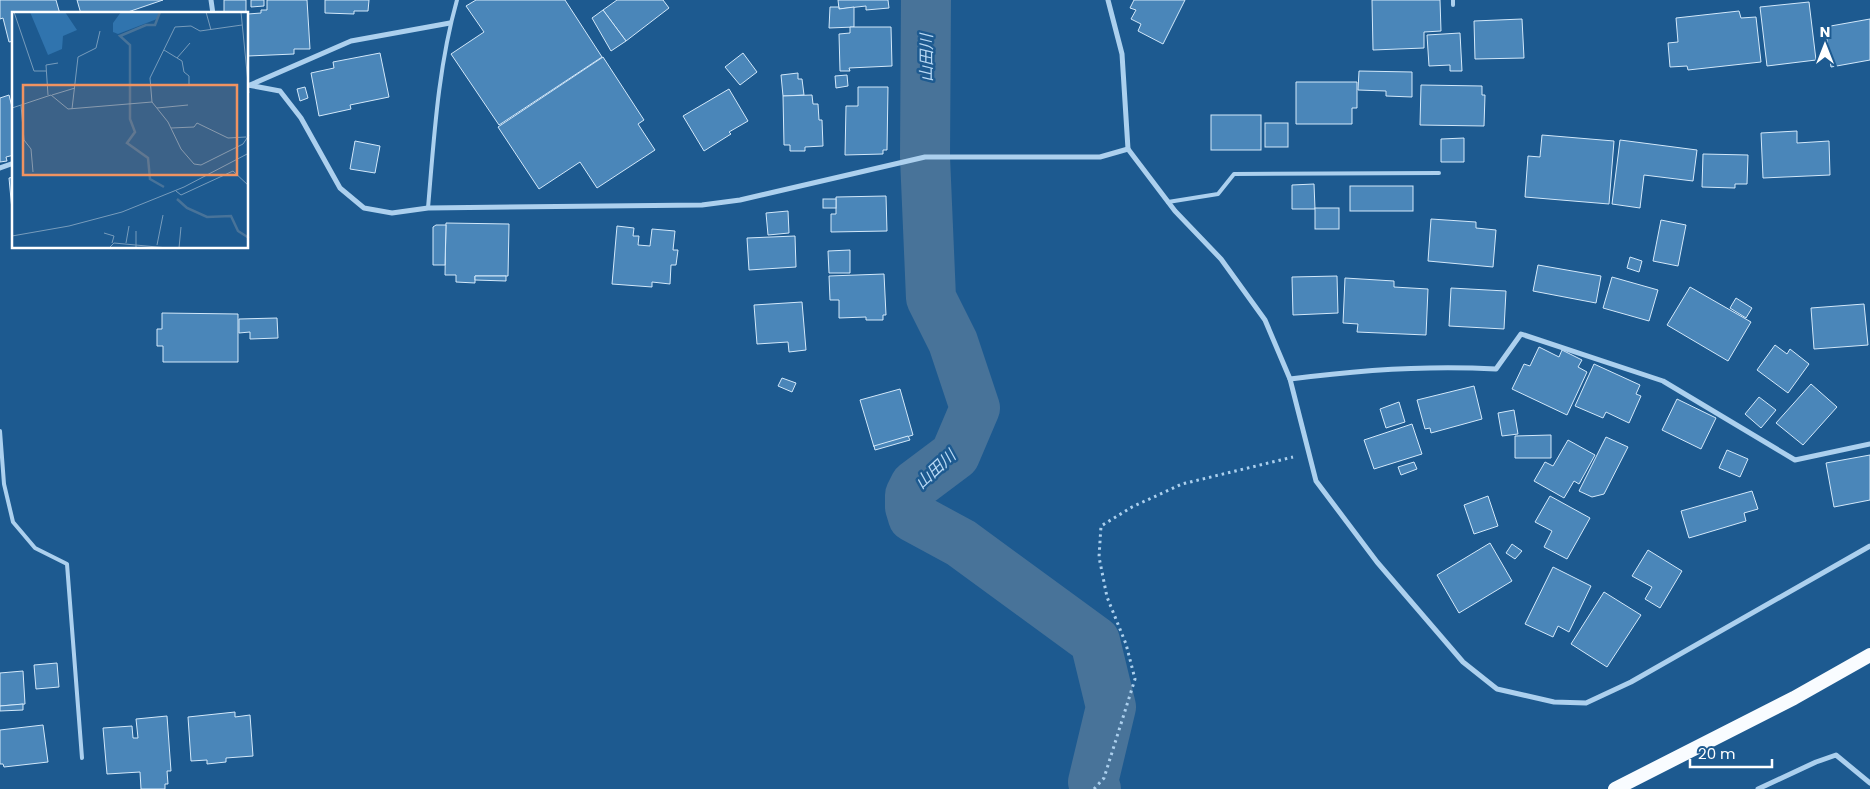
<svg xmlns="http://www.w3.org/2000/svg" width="1870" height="789" font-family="Poppins,'Noto Sans JP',sans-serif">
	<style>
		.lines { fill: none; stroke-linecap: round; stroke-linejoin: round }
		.river { stroke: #487399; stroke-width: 50 }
		.building { fill: #4a86b9; stroke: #d2e8fa }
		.path { stroke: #acd0ee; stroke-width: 3; stroke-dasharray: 2.5 4; stroke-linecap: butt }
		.service { stroke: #acd0ee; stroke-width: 4 }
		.minor { stroke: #acd0ee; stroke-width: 5 }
		.trunk { stroke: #f9fcff; stroke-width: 14 }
		.labels { text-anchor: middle; stroke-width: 5; stroke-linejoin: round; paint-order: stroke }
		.water-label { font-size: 16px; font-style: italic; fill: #b8d9f5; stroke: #1d5a90 }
		.inset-river { fill: none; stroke: #487399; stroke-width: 2.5 }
		.inset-road { fill: none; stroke: #779cbc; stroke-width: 1 }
		.view { fill: #f09361; fill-opacity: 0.15; stroke: #f09361; stroke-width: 2.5 }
		.inset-edge { fill: none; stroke: #fff; stroke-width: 2.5 }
	</style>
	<rect width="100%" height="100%" fill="#1d5a90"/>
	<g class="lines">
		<polyline class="river" points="926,0 925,157 931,298 953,342 975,408 955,455 915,485 910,495 910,507 913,517 961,543 1095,641 1111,707 1093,782 1096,789"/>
	</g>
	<g class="building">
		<polygon points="0,0 56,0 60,14 14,14 14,41 9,42 3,18 0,19"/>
		<polygon points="77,0 163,0 122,14 81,14"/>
		<rect x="224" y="0" width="22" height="14"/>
		<polygon points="251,0 264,0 264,6 251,7"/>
		<polygon points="267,0 307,0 310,49 294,49 294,54 248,56 248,14 261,13 261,10 267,10"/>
		<polygon points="325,0 369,0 368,11 354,11 354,14 325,13"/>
		<polygon points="476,0 565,0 602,57 499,125 451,54 484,32 466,6"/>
		<polygon points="617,0 663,0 669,8 626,41 603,10"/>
		<polygon points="838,0 888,0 889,8 866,10 866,6 839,9"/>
		<polygon points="1134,0 1185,0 1163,44 1138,31 1141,24 1131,19 1136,10 1130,8"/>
		<polygon points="1372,0 1440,0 1441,31 1424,32 1424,48 1373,50"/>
		<polygon points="1809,2 1816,60 1767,66 1760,7"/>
		<polygon points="830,7 839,7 839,9 854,7 854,27 829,28"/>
		<polygon points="603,10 626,41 611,51 592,18"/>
		<polygon points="1739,11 1741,18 1756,17 1761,62 1688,70 1687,66 1670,67 1668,43 1678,42 1676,18"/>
		<polygon points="1522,19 1524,58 1475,59 1474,21"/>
		<polygon points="1870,19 1870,60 1831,67 1825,27"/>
		<polygon points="850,27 891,27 892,66 849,68 850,71 840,71 839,34 850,33"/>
		<polygon points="1460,33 1462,71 1450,71 1450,65 1429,66 1427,35"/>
		<polygon points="380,53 389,97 350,105 351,109 319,116 311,73 334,68 333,62"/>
		<polygon points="743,53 757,72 740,85 725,67"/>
		<polygon points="603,57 644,120 638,124 655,150 597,188 580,162 539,189 498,127"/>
		<polygon points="1359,71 1412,72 1412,97 1386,96 1386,91 1358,90"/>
		<polygon points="798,73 798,79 802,79 804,95 783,96 781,75"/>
		<polygon points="847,75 848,86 836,88 835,76"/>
		<polygon points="1296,82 1357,82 1357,108 1352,108 1352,124 1296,124"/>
		<polygon points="1421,85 1482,86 1482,95 1485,95 1484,126 1420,125"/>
		<polygon points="305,87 308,98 300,101 297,89"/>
		<polygon points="858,87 888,87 887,150 883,150 883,154 845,155 846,106 858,106"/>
		<polygon points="729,89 748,121 729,132 731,134 704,151 683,116"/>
		<polygon points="9,95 14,115 14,155 6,157 7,161 0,162 0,98"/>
		<polygon points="812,95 813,104 818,104 819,120 822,120 823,146 805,147 805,151 790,151 790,145 784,145 783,96"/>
		<rect x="1211" y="115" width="50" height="35"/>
		<rect x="1265" y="123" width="23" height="24"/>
		<polygon points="1797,131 1797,143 1829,141 1830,175 1763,178 1761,133"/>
		<polygon points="1542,135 1614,141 1609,204 1525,197 1528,156 1540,157"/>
		<polygon points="1464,138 1464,162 1441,162 1441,139"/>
		<polygon points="1620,140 1697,150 1693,181 1644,175 1640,208 1612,204"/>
		<polygon points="355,141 380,146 375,173 350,169"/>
		<polygon points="1703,154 1748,155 1747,184 1735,184 1735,188 1702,187"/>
		<polygon points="14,177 14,210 12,210 9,178"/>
		<polygon points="1314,184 1315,209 1292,209 1292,185"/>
		<rect x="1350" y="186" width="63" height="25"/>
		<polygon points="886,196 887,231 831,232 831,214 836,214 836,197"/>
		<rect x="823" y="199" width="13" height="9"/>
		<rect x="1315" y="208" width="24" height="21"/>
		<polygon points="788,211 789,233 768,235 766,213"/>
		<polygon points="1431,219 1476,222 1476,228 1496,230 1493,267 1428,261"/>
		<polygon points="1661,220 1686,225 1678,266 1653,261"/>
		<polygon points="446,223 509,224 508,276 475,276 475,283 456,282 456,275 445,275"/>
		<polygon points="436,225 446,225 445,265 433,265 433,227"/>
		<polygon points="617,226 634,228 633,236 639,236 638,245 650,246 652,229 675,231 673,250 678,250 676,265 671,265 670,284 652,282 652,287 612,284"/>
		<polygon points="795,236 796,267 749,270 747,238"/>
		<polygon points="850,250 850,273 829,273 828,251"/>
		<polygon points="1630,257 1642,261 1639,272 1627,268"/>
		<polygon points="1538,265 1601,276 1596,303 1533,291"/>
		<polygon points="884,274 886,315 883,315 883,320 866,320 866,317 839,318 839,300 830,300 829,276"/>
		<polygon points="475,276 506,276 506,281 475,280"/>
		<polygon points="1337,276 1338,313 1293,315 1292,277"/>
		<polygon points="1612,277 1658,290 1649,321 1603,308"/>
		<polygon points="1345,278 1394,281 1394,287 1428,289 1426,335 1357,332 1358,324 1343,323"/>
		<polygon points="1690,287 1751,322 1728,361 1667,325"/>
		<polygon points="1451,288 1506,291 1504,329 1449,326"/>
		<polygon points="1736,298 1752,308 1746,318 1730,308"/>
		<polygon points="802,302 806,350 789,352 788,342 757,344 754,305"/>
		<polygon points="1864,304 1868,345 1814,349 1811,308"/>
		<polygon points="162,313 238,314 238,362 163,362 163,346 157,346 157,329 162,329"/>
		<polygon points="277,318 278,338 250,339 250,332 239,333 239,319"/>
		<polygon points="1775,345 1787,354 1790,349 1809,364 1788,393 1757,370"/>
		<polygon points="1539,347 1559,357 1562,350 1582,360 1578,367 1587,372 1567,415 1512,389 1524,364 1530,366"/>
		<polygon points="1594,364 1640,385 1636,394 1641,396 1629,423 1606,412 1603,418 1575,406"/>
		<polygon points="782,378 796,383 792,392 778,386"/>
		<polygon points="1811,384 1837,407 1803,445 1776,423"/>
		<polygon points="1474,386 1482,419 1431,433 1430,428 1425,429 1417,400"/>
		<polygon points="900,389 913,435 874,447 860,400"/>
		<polygon points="1759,397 1776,410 1761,428 1745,414"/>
		<polygon points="1677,399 1716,418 1701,449 1662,430"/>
		<polygon points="1399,402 1405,422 1386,428 1380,409"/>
		<polygon points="1514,410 1518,434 1502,436 1498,413"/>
		<polygon points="1412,424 1422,454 1374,469 1364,440"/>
		<polygon points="1551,435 1551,458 1515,458 1515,436"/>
		<polygon points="908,436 910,440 875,450 874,446"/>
		<polygon points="1606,437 1628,447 1604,494 1592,497 1579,491"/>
		<polygon points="1568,440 1595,455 1579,484 1574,481 1564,498 1534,481 1545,462 1553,466"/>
		<polygon points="1727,450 1748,459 1740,477 1719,468"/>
		<polygon points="1870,455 1870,500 1834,507 1826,463"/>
		<polygon points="1414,462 1417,469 1401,475 1398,467"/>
		<polygon points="1752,491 1758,509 1744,513 1746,521 1689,538 1681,511"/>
		<polygon points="1488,496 1498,526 1474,534 1464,505"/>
		<polygon points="1550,496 1590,518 1567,559 1544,547 1552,531 1535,522"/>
		<polygon points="1490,543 1512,581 1459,613 1437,575"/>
		<polygon points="1512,544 1522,551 1515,559 1506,553"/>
		<polygon points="1648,550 1682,571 1660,608 1645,599 1652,587 1632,576"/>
		<polygon points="1553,567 1591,586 1569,632 1558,626 1553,637 1525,624"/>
		<polygon points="1604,592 1641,615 1607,667 1571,644"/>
		<polygon points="57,663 59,687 36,689 34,665"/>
		<polygon points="23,671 25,704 0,706 0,673"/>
		<polygon points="23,704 23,710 0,711 0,706"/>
		<polygon points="235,712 235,717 250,715 253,756 226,758 226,762 207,764 207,760 191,761 188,717"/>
		<polygon points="167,716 171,771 167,771 168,784 165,784 165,789 141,789 140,772 107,774 103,728 132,726 133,738 138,738 136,719"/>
		<polygon points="43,725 48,762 4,767 3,764 0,764 0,730"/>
	</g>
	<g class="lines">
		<polyline class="path" points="1094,789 1104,778 1135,679 1126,644 1107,597 1099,557 1101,526 1132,507 1182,484 1293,457"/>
		<g class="service">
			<polyline points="1453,0 1453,5"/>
			<polyline points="1168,202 1218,194 1234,174 1439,173"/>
			<path d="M428 208C434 138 438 67 457 0"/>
			<polyline points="0,431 4,484 13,522 35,548 67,564 82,758"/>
		</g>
		<g class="minor">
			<polyline points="211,0 213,14"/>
			<polyline points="1108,0 1122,54 1128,149"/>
			<polyline points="248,85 280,91 301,118 340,188 364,208 392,213 428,208 702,205 740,200 925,157 1100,157 1128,149 1175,211 1221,259 1265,320 1290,379 1316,481 1377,562 1463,662 1497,689 1554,702 1586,703 1631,682 1870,546"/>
			<polyline points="250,85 351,41 450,23"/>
			<polyline points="0,168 14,163"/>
			<path d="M1290 379C1358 370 1428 365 1496 369L1521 334 1663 381 1795 460 1870 444"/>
			<polyline points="1758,789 1816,762 1836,755 1870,783"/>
		</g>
		<polyline class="trunk" points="1615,789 1794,698 1870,655"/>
	</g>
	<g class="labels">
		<g class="water-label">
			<text transform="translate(926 58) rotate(-90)" y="6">山田川</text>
			<text transform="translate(935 469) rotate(-43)" y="6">山田川</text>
		</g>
	</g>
	<g transform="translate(12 12)">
		<rect width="236" height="236" fill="#1d5a90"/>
		<path d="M18 0H53L65 18 51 24 50 37 36 43ZM109 0H147V1L145 7 106 22 101 20V11Z" fill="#3074ae"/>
		<path class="inset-river" d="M148 0 143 13H134L108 24 118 33V107L123 120 115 131 136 146 138 167 152 175M165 187 175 196 195 205 219 204 226 219 237 226"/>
		<path class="inset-road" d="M2 0 22 59H34M194 0 199 18M229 0 237 81M152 38 170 49 172 60 177 64V74M165 46 178 31M36 83 34 53 46 51M40 83 63 76M140 90 138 66 163 15 179 14 188 19 230 13M9 93 12 128 19 137 21 160M0 96 39 83 56 97 140 90 156 110 169 137 182 152 189 153 231 132 237 123M145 96 176 93M60 97 66 45 84 36 88 19M159 116 182 115 185 111 216 126 234 125M164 179 169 183 221 159 237 174M92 221 102 224 100 231M0 224 57 214 110 200 172 175 237 141M114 231 117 214M145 233 151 203M97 236 102 231 156 236M124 236V219M167 236 169 215"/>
		<path class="view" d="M11 73H225V163H11Z"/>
		<rect width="236" height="236" class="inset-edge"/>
	</g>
	<g transform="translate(1825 45)" stroke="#1d5a90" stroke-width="4" paint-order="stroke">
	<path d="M0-4L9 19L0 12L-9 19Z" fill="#ffffff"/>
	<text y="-8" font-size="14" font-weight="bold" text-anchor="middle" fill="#ffffff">N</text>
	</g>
	<path d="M1690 759v8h82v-8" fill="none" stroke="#ffffff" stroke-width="2.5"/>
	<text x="1698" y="759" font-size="15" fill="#ffffff" stroke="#1d5a90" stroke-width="4" paint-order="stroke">20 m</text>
</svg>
